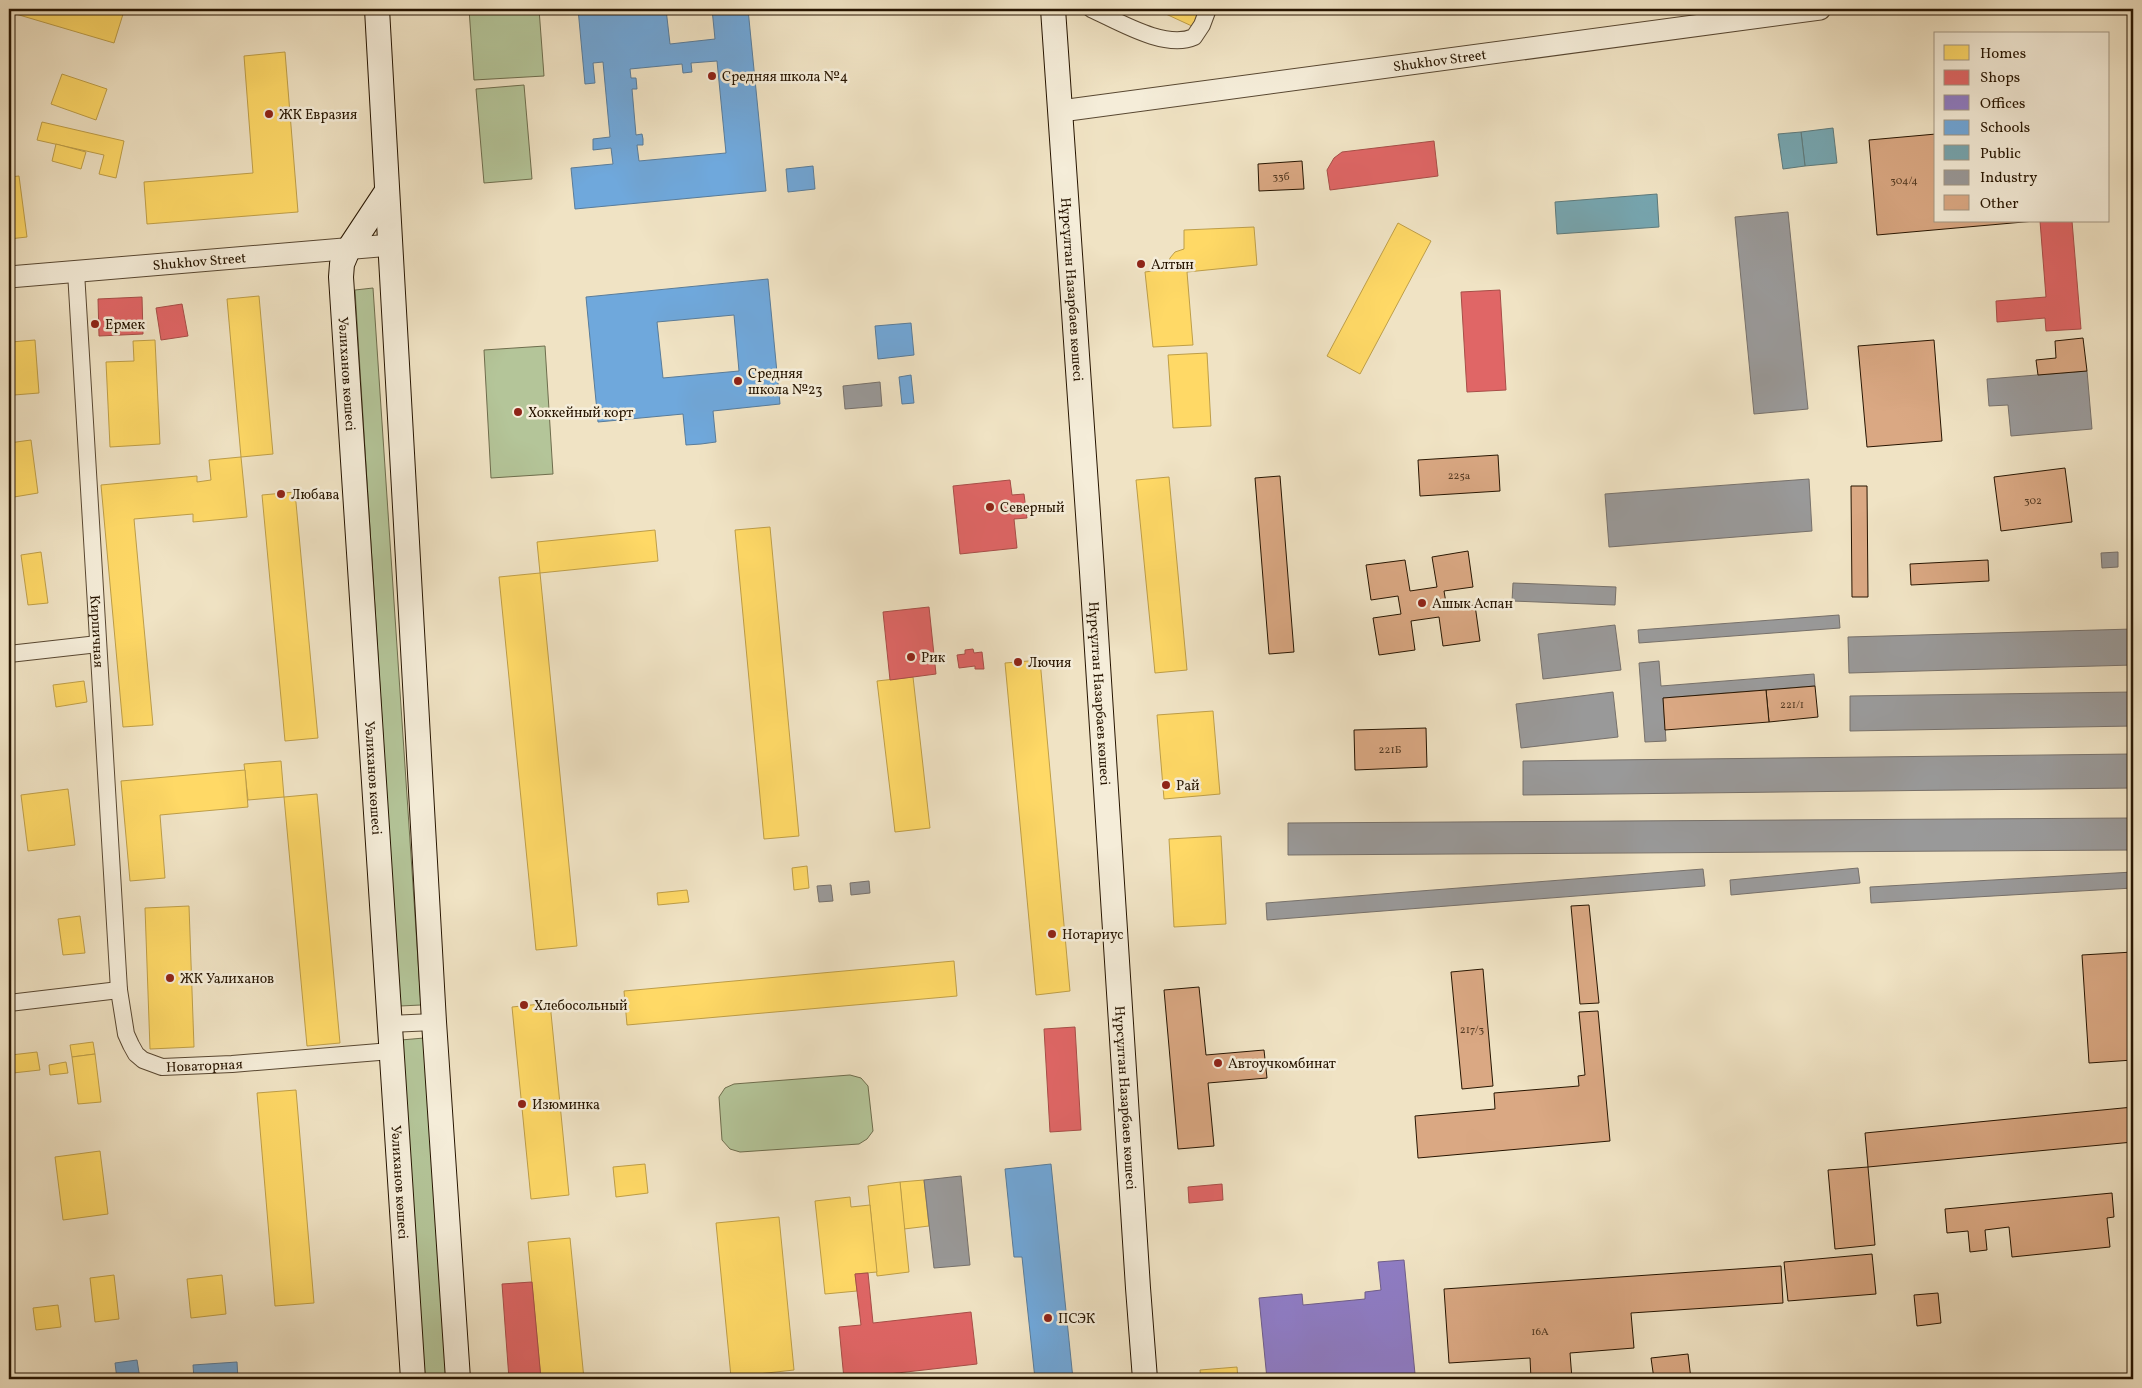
<svg xmlns="http://www.w3.org/2000/svg" width="2142" height="1388" font-family="Vollkorn,serif">
	<style>
		.green { fill: #b4c599; stroke: #6e6d4d }
		.homes { fill: #ffd966; stroke: #be9e48 }
		.shops { fill: #e06666; stroke: #a84e48 }
		.offices { fill: #8e7cc3; stroke: #6f5d89 }
		.schools { fill: #6fa8dc; stroke: #597c9a; fill-rule: evenodd }
		.public { fill: #76a5af; stroke: #5e7a7b }
		.industry { fill: #999; stroke: #77716b }
		.building { fill: #daa883; stroke: #271501 }
		.lines { fill: none; stroke-linecap: round; stroke-linejoin: round }
		.minor-casing { stroke: #594832; stroke-width: 18 }
		.tertiary-casing { stroke: #594832; stroke-width: 23 }
		.secondary-casing { stroke: #271501; stroke-width: 26 }
		.minor { stroke: #f5edd9; stroke-width: 16 }
		.tertiary { stroke: #f5edd9; stroke-width: 21 }
		.secondary { stroke: #f5edd9; stroke-width: 24 }
		.poi-dot { fill: #8f2418; stroke: #f5edd9; stroke-width: 2 }
		.labels { text-anchor: middle; stroke-width: 5; stroke-linejoin: round; paint-order: stroke }
		.number-label { font-size: 11px; fill: #543a22 }
		.street-label { font-size: 14px; fill: #271501; stroke: #f5edd9 }
		.poi-label { font-size: 14px; fill: #271501; stroke: #f5edd9; text-anchor: start }
	</style>
	<rect width="100%" height="100%" fill="#f0e3c4"/>
	<filter id="stains"><feTurbulence type="fractalNoise" baseFrequency=".004" numOctaves="4"/><feColorMatrix values="0 0 0 0 .2 0 0 0 0 .09 0 0 0 0 .02 0 0 0 .5 -.17"/></filter>
	<radialGradient id="worn" r=".72"><stop offset=".6" stop-color="#630" stop-opacity="0"/><stop offset="1" stop-color="#630" stop-opacity=".3"/></radialGradient>
	<g class="green">
		<polygon points="469,9 539,9 544,76 474,80"/>
		<polygon points="524,85 532,179 484,183 476,89"/>
		<polygon points="373,288 421,1005 400,1006 355,290"/>
		<polygon points="545,346 553,474 491,478 484,350"/>
		<polygon points="424,1038 448,1379 424,1379 401,1040"/>
		<polygon points="850,1075 861,1078 868,1086 873,1131 867,1139 859,1144 740,1152 730,1149 722,1140 719,1097 725,1088 734,1084"/>
	</g>
	<g class="homes">
		<polygon points="9,9 117,9 124,11 114,43 9,12"/>
		<polygon points="1155,9 1203,9 1194,27"/>
		<polygon points="285,52 298,212 147,224 144,182 253,173 244,56"/>
		<polygon points="62,74 107,89 96,120 51,104"/>
		<polygon points="42,122 124,141 116,178 99,174 104,155 37,140"/>
		<polygon points="56,144 86,152 81,169 52,161"/>
		<polygon points="19,176 27,237 9,239 9,177"/>
		<polygon points="1398,223 1431,241 1360,374 1327,356"/>
		<polygon points="1254,227 1257,265 1187,272 1193,345 1153,347 1145,272 1167,269 1170,258 1175,252 1184,249 1184,230"/>
		<polygon points="259,296 273,454 241,457 227,299"/>
		<polygon points="35,340 39,393 14,395 11,342"/>
		<polygon points="155,340 160,444 110,447 106,362 134,361 133,341"/>
		<polygon points="1207,353 1211,426 1173,428 1168,355"/>
		<polygon points="31,440 38,493 14,497 9,459 9,443"/>
		<polygon points="241,457 247,517 193,522 193,514 134,519 153,725 123,727 101,485 197,476 197,482 211,480 209,460"/>
		<polygon points="1169,477 1187,670 1155,673 1136,480"/>
		<polygon points="295,492 318,738 285,741 262,495"/>
		<polygon points="770,527 799,836 764,839 735,530"/>
		<polygon points="655,530 658,561 540,573 537,542"/>
		<polygon points="41,552 48,603 28,605 21,555"/>
		<polygon points="540,573 577,946 536,950 499,577"/>
		<polygon points="1040,660 1070,991 1036,995 1005,663"/>
		<polygon points="913,677 930,828 895,832 877,681"/>
		<polygon points="84,681 87,702 56,707 53,685"/>
		<polygon points="1213,711 1220,794 1164,799 1157,715"/>
		<polygon points="281,761 284,797 248,800 244,764"/>
		<polygon points="245,770 248,807 160,815 165,878 130,881 121,781"/>
		<polygon points="68,789 75,845 28,851 21,795"/>
		<polygon points="317,794 340,1043 307,1046 284,797"/>
		<polygon points="1221,836 1226,924 1174,927 1169,839"/>
		<polygon points="807,866 809,888 794,890 792,868"/>
		<polygon points="687,890 689,902 658,905 657,893"/>
		<polygon points="189,906 194,1047 150,1049 145,908"/>
		<polygon points="80,916 85,953 63,955 58,919"/>
		<polygon points="954,961 957,996 627,1025 624,991"/>
		<polygon points="550,1003 569,1195 531,1199 512,1007"/>
		<polygon points="93,1042 95,1054 72,1057 70,1045"/>
		<polygon points="37,1052 40,1070 13,1073 11,1055"/>
		<polygon points="95,1054 101,1102 78,1104 72,1057"/>
		<polygon points="66,1062 68,1073 50,1075 49,1065"/>
		<polygon points="296,1090 314,1303 275,1306 257,1093"/>
		<polygon points="100,1151 108,1214 63,1220 55,1157"/>
		<polygon points="645,1164 648,1193 616,1197 613,1167"/>
		<polygon points="924,1180 929,1226 904,1229 900,1182"/>
		<polygon points="900,1182 909,1272 877,1276 868,1186"/>
		<polygon points="850,1197 851,1207 870,1205 877,1272 855,1274 857,1291 825,1294 815,1201"/>
		<polygon points="779,1217 794,1370 731,1377 716,1223"/>
		<polygon points="570,1238 584,1379 541,1379 528,1242"/>
		<polygon points="114,1275 119,1319 95,1322 90,1278"/>
		<polygon points="222,1275 226,1314 191,1318 187,1279"/>
		<polygon points="58,1305 61,1327 36,1330 33,1308"/>
		<polygon points="1237,1367 1238,1379 1201,1379 1200,1370"/>
	</g>
	<g class="shops">
		<polygon points="1434,141 1438,176 1330,190 1327,170 1334,158 1342,152"/>
		<polygon points="2040,221 2072,221 2081,329 2046,331 2045,318 1997,322 1996,301 2046,297"/>
		<polygon points="1500,290 1506,390 1467,392 1461,292"/>
		<polygon points="142,297 143,334 99,336 98,299"/>
		<polygon points="182,304 188,336 161,340 156,308"/>
		<polygon points="1010,480 1012,495 1024,494 1027,518 1014,519 1017,548 960,554 953,486"/>
		<polygon points="929,607 936,674 890,680 883,612"/>
		<polygon points="973,649 974,653 982,652 984,669 975,669 975,666 959,668 957,655 965,654 965,650"/>
		<polygon points="1075,1027 1081,1130 1050,1132 1044,1029"/>
		<polygon points="1222,1184 1223,1200 1189,1203 1188,1187"/>
		<polygon points="868,1273 873,1323 971,1312 977,1364 844,1379 839,1327 861,1325 855,1274"/>
		<polygon points="532,1282 541,1379 509,1379 502,1284"/>
	</g>
	<polygon class="offices" points="1404,1260 1415,1374 1366,1379 1267,1379 1259,1298 1302,1294 1303,1305 1365,1299 1365,1292 1381,1290 1378,1262"/>
	<g class="schools">
		<path d="M578 9H666L670 44 715 39 712 9H748L766 191 575 209 571 168 613 164 611 148 593 150V139L610 137 603 62 593 63 595 83 585 84ZM717 61 726 153 639 161 637 145H643V139L642 134 636 135 632 89H637L636 78H631L630 69 682 64 683 73 692 72 691 63Z"/>
		<polygon points="813,166 815,189 788,192 786,169"/>
		<path d="M768 279 780 404 713 411 716 442 701 444 686 445 683 414 598 422 586 297ZM734 315 739 371 663 378 657 322Z"/>
		<polygon points="911,323 914,355 878,359 875,326"/>
		<polygon points="911,375 914,403 902,404 899,377"/>
		<polygon points="1051,1164 1058,1233 1073,1379 1035,1379 1022,1257 1014,1257 1005,1169"/>
		<polygon points="137,1360 140,1379 117,1379 115,1363"/>
		<polygon points="237,1362 238,1379 194,1379 193,1365"/>
	</g>
	<g class="public">
		<polygon points="1833,128 1837,163 1805,166 1801,132"/>
		<polygon points="1801,132 1805,166 1783,169 1778,134"/>
		<polygon points="1657,194 1659,227 1557,234 1555,202"/>
	</g>
	<g class="industry">
		<polygon points="1788,212 1808,409 1754,414 1735,217"/>
		<polygon points="2087,371 2092,429 2011,436 2008,405 1989,406 1987,379"/>
		<polygon points="880,382 882,406 845,409 843,386"/>
		<polygon points="1809,479 1812,531 1609,547 1605,494"/>
		<polygon points="2118,552 2118,567 2102,568 2101,553"/>
		<polygon points="1513,583 1616,587 1615,605 1512,601"/>
		<polygon points="1839,615 1840,628 1639,643 1638,630"/>
		<polygon points="1615,625 1621,670 1543,679 1538,634"/>
		<polygon points="2133,629 2133,665 1849,673 1848,637"/>
		<polygon points="1659,661 1661,686 1814,674 1815,686 1663,698 1666,741 1645,742 1639,663"/>
		<polygon points="1613,692 1618,737 1521,748 1516,704"/>
		<polygon points="2133,692 2133,726 1850,731 1850,696"/>
		<polygon points="2133,754 2133,788 1523,795 1523,761"/>
		<polygon points="2133,818 2133,850 1288,855 1288,823"/>
		<polygon points="1858,868 1860,883 1731,895 1730,880"/>
		<polygon points="1703,869 1705,886 1267,920 1266,903"/>
		<polygon points="2133,872 2133,888 1871,903 1870,887"/>
		<polygon points="869,881 870,893 851,895 850,883"/>
		<polygon points="831,885 833,901 819,902 817,886"/>
		<polygon points="961,1176 970,1265 934,1268 924,1180"/>
	</g>
	<g class="building">
		<polygon points="1936,134 1936,221 2035,221 1877,235 1869,140"/>
		<polygon points="1302,161 1304,189 1259,191 1258,164"/>
		<polygon points="2083,338 2087,371 2038,375 2036,360 2056,358 2055,341"/>
		<polygon points="1934,340 1942,441 1867,447 1858,346"/>
		<polygon points="1498,455 1500,491 1420,496 1418,460"/>
		<polygon points="2065,468 2072,522 2001,531 1994,477"/>
		<polygon points="1280,476 1294,652 1269,654 1255,478"/>
		<polygon points="1851,486 1867,486 1868,597 1852,597"/>
		<polygon points="1468,551 1473,587 1444,591 1447,609 1475,605 1480,641 1443,646 1439,617 1411,621 1415,650 1379,655 1373,618 1401,614 1398,596 1371,600 1366,565 1405,560 1410,591 1437,587 1432,557"/>
		<polygon points="1988,560 1989,581 1911,585 1910,564"/>
		<polygon points="1815,686 1818,717 1769,722 1766,690"/>
		<polygon points="1766,690 1769,722 1665,730 1663,698"/>
		<polygon points="1426,728 1427,767 1355,770 1354,730"/>
		<polygon points="1589,905 1599,1003 1580,1004 1571,906"/>
		<polygon points="2133,952 2133,1060 2089,1063 2082,955"/>
		<polygon points="1483,969 1493,1086 1462,1089 1451,972"/>
		<polygon points="1199,987 1206,1055 1264,1050 1267,1078 1208,1083 1214,1146 1178,1149 1164,990"/>
		<polygon points="1598,1011 1610,1141 1418,1158 1415,1116 1495,1109 1494,1093 1579,1086 1578,1076 1585,1075 1579,1012"/>
		<polygon points="2133,1107 2133,1142 1868,1167 1865,1133"/>
		<polygon points="1868,1167 1875,1245 1835,1249 1828,1170"/>
		<polygon points="2112,1193 2114,1217 2107,1218 2110,1247 2012,1257 2009,1227 1985,1230 1987,1250 1970,1252 1968,1231 1947,1233 1945,1209"/>
		<polygon points="1872,1254 1876,1294 1788,1301 1784,1262"/>
		<polygon points="1781,1266 1783,1303 1631,1313 1634,1348 1570,1353 1572,1379 1531,1379 1530,1358 1449,1363 1444,1289"/>
		<polygon points="1938,1293 1941,1323 1917,1326 1914,1295"/>
		<polygon points="1688,1354 1691,1379 1654,1379 1651,1358"/>
	</g>
	<g class="lines">
		<defs>
			<g id="minor">
				<path d="M1091 9C1118 21 1165 50 1194 37L1202 25 1208 9"/>
				<path id="s1" d="M76 272 119 990 126 1034 131 1045 136 1054 143 1060 162 1067 232 1064 391 1051"/>
				<polyline points="9,654 98,644"/>
				<polyline points="9,1003 119,990"/>
				<polyline points="389,1024 434,1022"/>
			</g>
			<g id="tertiary">
				<path id="s2" d="M1061 111 1820 9"/>
				<path id="s3" d="M9 277 391 245"/>
			</g>
			<g id="secondary">
				<polyline points="377,9 434,1022 458,1379"/>
				<path id="s4" d="M1053 9 1092 572 1138 1288 1145 1379"/>
				<path id="s5" d="M387 191 348 250 342 264 341 277 413 1379"/>
			</g>
		</defs>
		<use href="#minor" class="minor-casing"/>
		<use href="#tertiary" class="tertiary-casing"/>
		<use href="#secondary" class="secondary-casing"/>
		<use href="#minor" class="minor"/>
		<use href="#tertiary" class="tertiary"/>
		<use href="#secondary" class="secondary"/>
	</g>
	<g class="poi-dot">
		<circle cx="712" cy="76" r="5"/>
		<circle cx="269" cy="114" r="5"/>
		<circle cx="1141" cy="264" r="5"/>
		<circle cx="95" cy="324" r="5"/>
		<circle cx="738" cy="381" r="5"/>
		<circle cx="518" cy="412" r="5"/>
		<circle cx="281" cy="494" r="5"/>
		<circle cx="990" cy="507" r="5"/>
		<circle cx="1422" cy="603" r="5"/>
		<circle cx="911" cy="657" r="5"/>
		<circle cx="1018" cy="662" r="5"/>
		<circle cx="1166" cy="785" r="5"/>
		<circle cx="1052" cy="934" r="5"/>
		<circle cx="170" cy="978" r="5"/>
		<circle cx="524" cy="1005" r="5"/>
		<circle cx="1218" cy="1063" r="5"/>
		<circle cx="522" cy="1104" r="5"/>
		<circle cx="1048" cy="1318" r="5"/>
	</g>
	<g class="labels">
		<g class="number-label">
			<text x="1281" y="180">33б</text>
			<text x="1904" y="184">304/4</text>
			<text x="1459" y="479">225а</text>
			<text x="2033" y="504">302</text>
			<text x="1792" y="708">221/1</text>
			<text x="1390" y="753">221Б</text>
			<text x="1472" y="1033">217/3</text>
			<text x="1540" y="1335">16А</text>
		</g>
		<g class="street-label">
			<text dy="5" stroke="none"><textPath href="#s2" startOffset="382">Shukhov Street</textPath></text>
			<text dy="5" stroke="none"><textPath href="#s3" startOffset="191">Shukhov Street</textPath></text>
			<text dy="5" stroke="none"><textPath href="#s4" startOffset="281">Нұрсұлтан Назарбаев көшесі</textPath></text>
			<text dy="5" stroke="none"><textPath href="#s5" startOffset="196">Уәлиханов көшесі</textPath></text>
			<text dy="5" stroke="none"><textPath href="#s1" startOffset="360">Кирпичная</textPath></text>
			<text dy="5" stroke="none"><textPath href="#s4" startOffset="686">Нұрсұлтан Назарбаев көшесі</textPath></text>
			<text dy="5" stroke="none"><textPath href="#s5" startOffset="601">Уәлиханов көшесі</textPath></text>
			<text dy="5" stroke="none"><textPath href="#s1" startOffset="858">Новаторная</textPath></text>
			<text dy="5" stroke="none"><textPath href="#s4" startOffset="1091">Нұрсұлтан Назарбаев көшесі</textPath></text>
			<text dy="5" stroke="none"><textPath href="#s5" startOffset="1006">Уәлиханов көшесі</textPath></text>
		</g>
		<g class="poi-label">
			<text x="722" y="81">Средняя школа №4</text>
			<text x="279" y="119">ЖК Евразия</text>
			<text x="1151" y="269">Алтын</text>
			<text x="105" y="329">Ермек</text>
			<text x="748" y="378">Средняя<tspan x="748" dy="16">школа №23</tspan></text>
			<text x="528" y="417">Хоккейный корт</text>
			<text x="291" y="499">Любава</text>
			<text x="1000" y="512">Северный</text>
			<text x="1432" y="608">Ашык Аспан</text>
			<text x="921" y="662">Рик</text>
			<text x="1028" y="667">Лючия</text>
			<text x="1176" y="790">Рай</text>
			<text x="1062" y="939">Нотариус</text>
			<text x="180" y="983">ЖК Уалиханов</text>
			<text x="534" y="1010">Хлебосольный</text>
			<text x="1228" y="1068">Автоучкомбинат</text>
			<text x="532" y="1109">Изюминка</text>
			<text x="1058" y="1323">ПСЭК</text>
		</g>
	</g>
	<rect width="2142" height="1388" fill="none" stroke="#f0e3c4" stroke-width="30"/>
	<rect x="10" y="10" width="2122" height="1368" fill="none" stroke="#271501" stroke-width="2.5"/>
	<rect x="15" y="15" width="2112" height="1358" fill="none" stroke="#271501"/>
	<rect x="1934" y="32" width="175" height="190" fill="#f5edd9" stroke="#a39783"/>
	<rect x="1944" y="45" width="25" height="15" fill="#ffd966" stroke="#a39783"/>
	<text x="1980" y="58" font-size="15" fill="#271501">Homes</text>
	<rect x="1944" y="70" width="25" height="15" fill="#e06666" stroke="#a39783"/>
	<text x="1980" y="82" font-size="15" fill="#271501">Shops</text>
	<rect x="1944" y="95" width="25" height="15" fill="#8e7cc3" stroke="#a39783"/>
	<text x="1980" y="108" font-size="15" fill="#271501">Offices</text>
	<rect x="1944" y="120" width="25" height="15" fill="#6fa8dc" stroke="#a39783"/>
	<text x="1980" y="132" font-size="15" fill="#271501">Schools</text>
	<rect x="1944" y="145" width="25" height="15" fill="#76a5af" stroke="#a39783"/>
	<text x="1980" y="158" font-size="15" fill="#271501">Public</text>
	<rect x="1944" y="170" width="25" height="15" fill="#999999" stroke="#a39783"/>
	<text x="1980" y="182" font-size="15" fill="#271501">Industry</text>
	<rect x="1944" y="195" width="25" height="15" fill="#daa883" stroke="#a39783"/>
	<text x="1980" y="208" font-size="15" fill="#271501">Other</text>
	<rect width="100%" height="100%" filter="url(#stains)"/>
	<rect width="100%" height="100%" fill="url(#worn)"/>
</svg>
